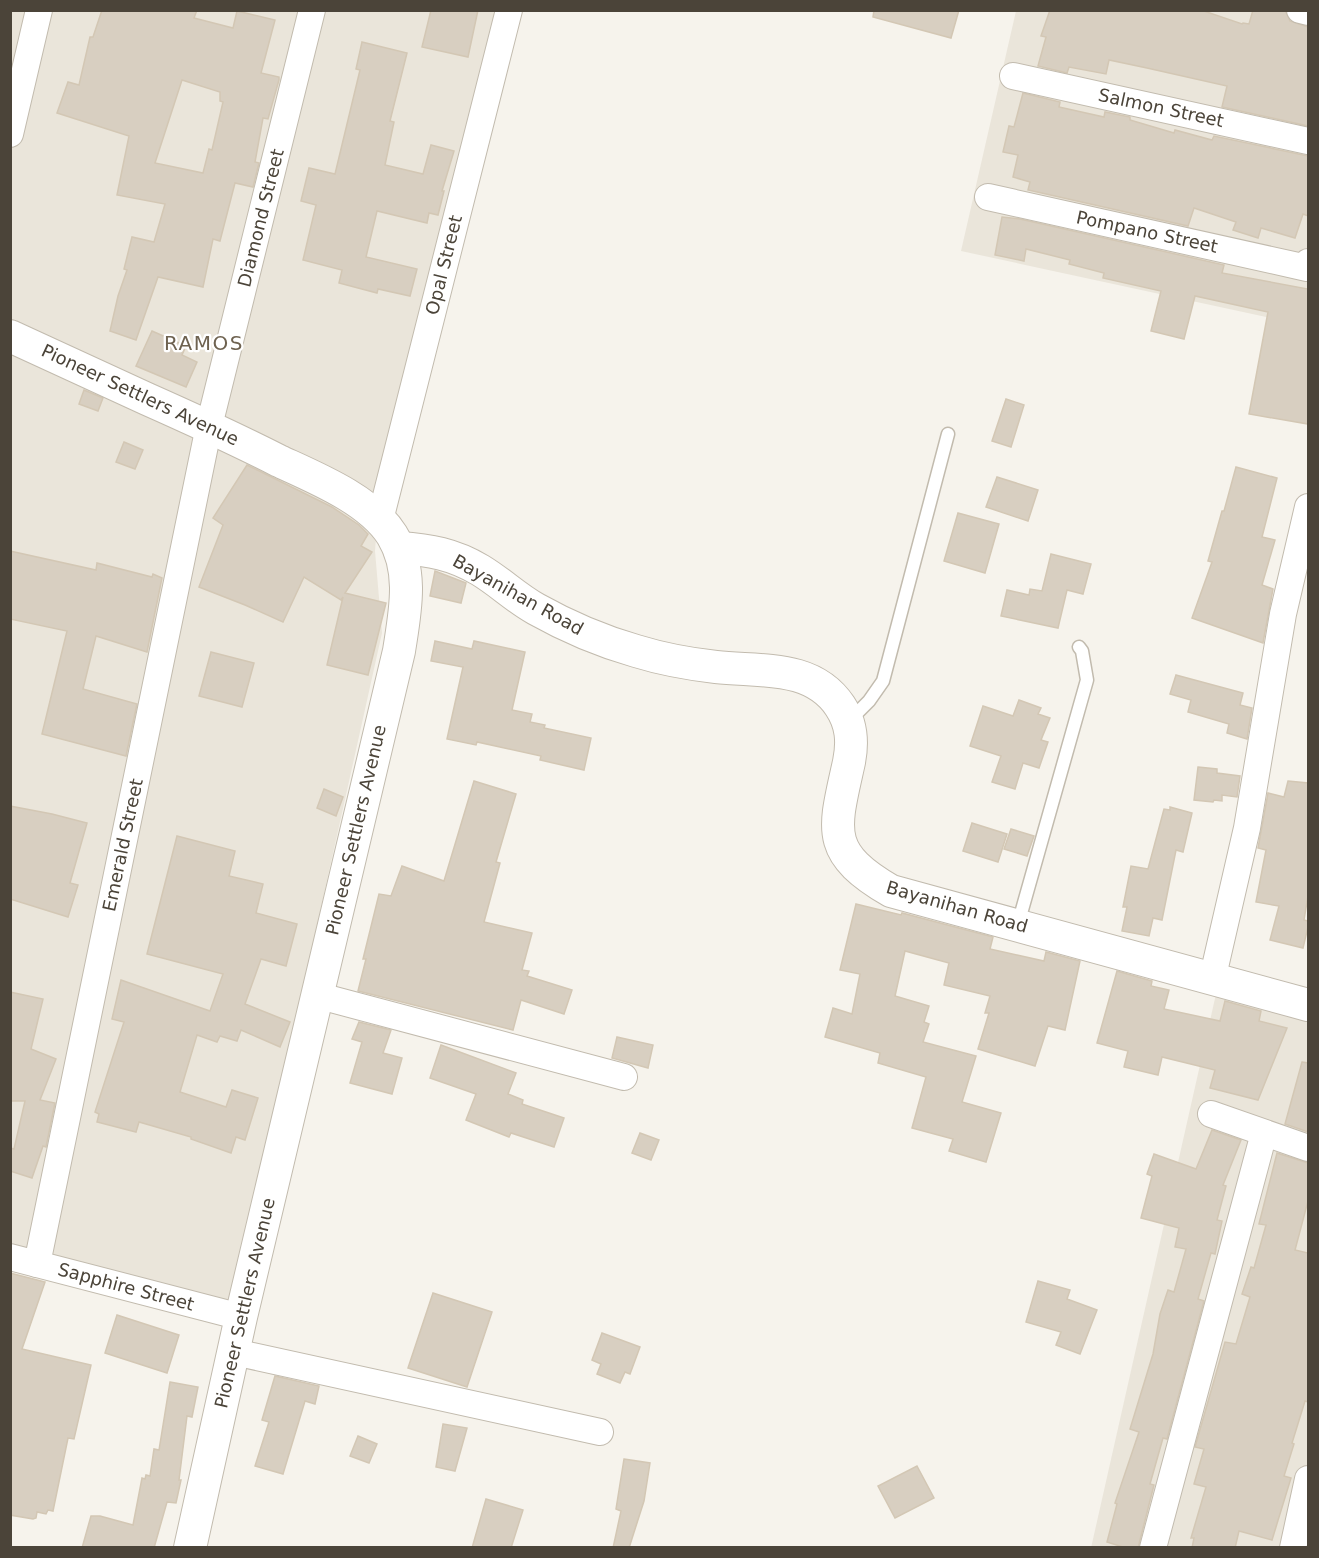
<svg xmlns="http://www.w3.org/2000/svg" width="1319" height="1558" font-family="'DejaVu Sans',sans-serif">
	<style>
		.residential { fill: #eae5da }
		.building { fill: #d8cfc1; stroke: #d3c7b4; stroke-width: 1.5; fill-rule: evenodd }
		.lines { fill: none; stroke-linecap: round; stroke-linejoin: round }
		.service-casing { stroke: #c2bbae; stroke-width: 15 }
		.minor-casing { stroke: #c2bbae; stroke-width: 28 }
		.tertiary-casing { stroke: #c2bbae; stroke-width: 34 }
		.service { stroke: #fff; stroke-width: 12 }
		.minor { stroke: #fff; stroke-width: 26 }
		.tertiary { stroke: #fff; stroke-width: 32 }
		.labels { text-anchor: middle; stroke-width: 4.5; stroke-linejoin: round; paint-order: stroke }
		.street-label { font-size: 18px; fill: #4b4439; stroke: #fff }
		.neighbourhood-label { font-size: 20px; letter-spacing: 1.5px; fill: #6e6250; stroke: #fff }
	</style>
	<rect width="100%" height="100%" fill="#f6f3ec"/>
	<g class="residential">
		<polygon points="11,11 496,11 380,486 375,551 382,633 233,1303 11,1255"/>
		<polygon points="1016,11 1308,11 1308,326 961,251"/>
		<polygon points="1216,994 1308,1018 1308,1547 1091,1548"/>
	</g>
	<g class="building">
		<path d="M102 10H197L194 18 233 28 237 11 275 20 261 73 279 77V80L268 119 263 118 255 162 259 163 253 187 235 183 220 241 213 239 203 287 158 277 136 340 110 331 118 296 127 270 124 269 132 237 154 242 165 204 117 195 129 136 57 113 68 82 79 85 90 37H93ZM182 80 220 92V101L223 102 212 150 209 149 203 173 155 163Z"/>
		<polygon points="431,10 478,10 468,57 422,47"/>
		<polygon points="874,10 959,10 951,38 873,17"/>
		<polygon points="1050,10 1201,10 1242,24 1243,23 1249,24 1253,10 1285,10 1290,21 1308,27 1308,126 1222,107 1227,86 1147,68 1109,60 1106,74 1069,67 1067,73 1038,66 1046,37 1041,36"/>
		<polygon points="362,42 407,53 390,121 394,122 385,165 423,174 431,145 454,151 442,191 444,191 438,215 429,213 427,223 377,211 366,257 417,269 410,296 378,289 377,293 339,283 342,270 303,260 316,205 301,201 309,168 335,174 360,70 356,69"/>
		<polygon points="1023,93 1060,102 1059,107 1104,117 1105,112 1130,117 1130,120 1174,133 1175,130 1212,140 1214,136 1308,156 1308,216 1303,214 1295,238 1261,228 1258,238 1233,230 1236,222 1194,208 1188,226 1028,190 1030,182 1013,177 1018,155 1003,152 1009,126 1014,127"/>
		<polygon points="1002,217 1020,219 1224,265 1222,273 1308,289 1308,424 1249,414 1268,312 1195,296 1184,339 1151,331 1161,291 1103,278 1104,273 1069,264 1070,260 1026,249 1024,261 995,255"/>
		<polygon points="152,331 186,346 182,355 197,362 186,387 136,366"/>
		<polygon points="84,390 103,398 98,411 79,404"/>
		<polygon points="1006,399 1024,405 1011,447 992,441"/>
		<polygon points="124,442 143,450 135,469 116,462"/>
		<polygon points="247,465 332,507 359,525 368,534 361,546 372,552 345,593 386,603 368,675 327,665 343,597 341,600 304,577 283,622 245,605 199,587 223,525 213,518"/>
		<polygon points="1236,467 1277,478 1262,537 1275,540 1262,585 1273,589 1263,643 1192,618 1212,562 1208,561 1222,511 1224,511"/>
		<polygon points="997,477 1038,490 1028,521 986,507"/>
		<polygon points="958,513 999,524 985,573 944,561"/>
		<polygon points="10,551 96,570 97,563 152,577 153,574 162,578 147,652 96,636 83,689 137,704 126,756 42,734 67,631 10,619"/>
		<polygon points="1051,554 1091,564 1083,594 1067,590 1058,628 1001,616 1007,590 1029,595 1030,589 1042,591"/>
		<polygon points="435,571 466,583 461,603 430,596"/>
		<polygon points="435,641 472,649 474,641 525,652 512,710 532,714 530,722 545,725 544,728 591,738 584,770 540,760 541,756 477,742 476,745 447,739 463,667 431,661"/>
		<polygon points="211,652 254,663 242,707 199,696"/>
		<polygon points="1176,675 1243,693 1240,705 1252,708 1247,739 1227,733 1229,724 1188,712 1191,700 1170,694"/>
		<polygon points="1019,700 1041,708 1038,714 1050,718 1041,740 1048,742 1039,768 1023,763 1015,789 992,782 1001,756 970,746 983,706 1013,716"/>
		<polygon points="1198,767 1217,769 1217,773 1240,776 1237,797 1222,795 1222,801 1214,800 1213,802 1194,800"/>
		<polygon points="474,781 516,794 496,862 500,863 484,922 532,933 522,970 529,971 527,976 572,990 564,1014 521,1000 513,1030 358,991 366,959 363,959 379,894 391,896 402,866 444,881"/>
		<polygon points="1288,781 1308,783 1308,896 1304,920 1308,921 1308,927 1303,948 1270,940 1279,906 1256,902 1266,850 1258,848 1268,793 1284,797"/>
		<polygon points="324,789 343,797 336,816 317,808"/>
		<polygon points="10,806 52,814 87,823 70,883 78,885 68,917 10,899"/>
		<polygon points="1170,807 1192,813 1183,852 1176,850 1162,920 1153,918 1149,936 1122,931 1127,907 1123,907 1131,866 1148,869 1164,809 1170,810"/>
		<polygon points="972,823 1007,834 998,862 963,851"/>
		<polygon points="1011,829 1034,836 1027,856 1004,849"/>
		<polygon points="177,836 235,851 229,876 263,884 256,913 297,924 286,966 261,959 245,1004 290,1022 280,1047 241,1030 237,1041 220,1036 217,1042 197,1035 180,1092 226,1107 232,1090 258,1098 245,1140 236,1137 231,1153 191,1139 191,1137 139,1122 136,1132 97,1122 99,1114 95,1112 124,1022 112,1019 121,980 210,1011 223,974 147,954"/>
		<polygon points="856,904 901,915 902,913 993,937 990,949 1044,961 1046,952 1080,961 1065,1030 1048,1026 1035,1066 978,1049 989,1013 985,1013 990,996 944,985 949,963 905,951 895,996 929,1006 924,1022 929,1024 923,1042 976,1056 962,1102 1001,1113 986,1162 949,1151 953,1139 912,1128 926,1077 878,1063 880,1053 825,1037 833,1008 852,1014 860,974 840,970"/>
		<polygon points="1117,971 1152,981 1151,986 1169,990 1164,1009 1220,1021 1225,1001 1261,1011 1259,1021 1287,1028 1258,1100 1210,1088 1215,1070 1162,1057 1158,1075 1124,1067 1128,1051 1097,1043"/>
		<polygon points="10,992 43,999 31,1049 56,1059 40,1100 55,1103 46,1147 43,1146 32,1178 10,1171 10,1148 14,1149 25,1101 10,1101"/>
		<polygon points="359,1022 391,1030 383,1053 402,1058 392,1094 350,1083 362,1042 352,1039"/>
		<polygon points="617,1037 653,1045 648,1068 612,1058"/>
		<polygon points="441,1045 516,1073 508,1094 523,1100 522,1104 564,1118 554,1147 511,1133 509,1137 466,1120 476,1094 430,1078"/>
		<polygon points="1302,1062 1308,1063 1308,1132 1285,1124"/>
		<polygon points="1212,1130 1241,1140 1223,1185 1226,1186 1217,1220 1222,1221 1215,1254 1211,1253 1198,1299 1204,1301 1167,1439 1163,1438 1150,1484 1154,1485 1138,1548 1126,1548 1107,1542 1117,1504 1115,1503 1139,1432 1130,1429 1153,1354 1160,1314 1168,1290 1174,1292 1186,1249 1175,1247 1179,1228 1141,1218 1152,1176 1147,1174 1154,1154 1196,1169"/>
		<polygon points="640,1133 659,1140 651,1160 632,1153"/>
		<polygon points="1277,1153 1308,1163 1308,1201 1295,1250 1308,1253 1308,1402 1305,1401 1292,1443 1294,1444 1284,1476 1291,1478 1272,1540 1239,1531 1235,1548 1192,1548 1194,1538 1191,1538 1206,1487 1194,1484 1204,1449 1195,1447 1225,1342 1236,1344 1250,1297 1242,1294 1251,1267 1254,1268 1266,1225 1259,1224"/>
		<polygon points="10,1273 45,1282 22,1349 91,1365 74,1439 68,1438 53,1511 48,1510 46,1514 37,1512 36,1518 33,1519 10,1515"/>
		<polygon points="1038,1281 1070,1290 1067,1299 1097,1310 1080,1354 1056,1345 1061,1332 1026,1322"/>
		<polygon points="433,1293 492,1312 467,1387 408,1368"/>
		<polygon points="117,1315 179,1335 167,1373 105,1353"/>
		<polygon points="602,1333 640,1347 630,1374 625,1372 620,1383 597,1374 601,1364 592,1360"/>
		<polygon points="275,1376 319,1386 315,1404 305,1401 283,1474 255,1466 269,1422 262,1420"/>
		<polygon points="170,1382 198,1387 192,1417 187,1416 179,1480 181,1480 176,1503 167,1502 154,1548 82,1548 91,1516 100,1516 133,1525 142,1478 145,1479 146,1475 150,1476 154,1449 159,1450"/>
		<polygon points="443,1424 467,1428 455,1471 436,1467"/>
		<polygon points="358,1436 377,1444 369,1463 350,1456"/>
		<polygon points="624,1459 650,1463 644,1501 629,1548 613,1548 621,1511 616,1509"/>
		<polygon points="917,1466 934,1498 895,1518 878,1486"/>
		<polygon points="486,1499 523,1510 511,1548 472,1548"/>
	</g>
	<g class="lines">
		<defs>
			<g id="service">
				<polyline points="850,720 869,701 883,681 948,434"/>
				<polyline points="1018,924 1087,680 1082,651 1079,647"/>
			</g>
			<g id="minor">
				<polyline points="1300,10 1308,12"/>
				<polyline points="1013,76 1308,141"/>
				<polyline points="10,134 39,10"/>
				<polyline points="988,197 1307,268 1308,262"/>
				<polyline points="380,520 509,10"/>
				<polyline points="1212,980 1247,828 1283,614 1308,507"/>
				<polyline points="316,995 624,1077"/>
				<polyline points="1211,1114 1308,1148"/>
				<polyline points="10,1257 241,1317"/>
				<polyline points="37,1264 209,426 312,10"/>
				<polyline points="234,1352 600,1432"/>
				<polyline points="1153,1548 1264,1133"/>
				<polyline points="1293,1548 1308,1479"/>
			</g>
			<g id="tertiary">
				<path d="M10 336C56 357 102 378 147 399 192 419 236 439 279 461 316 478 370 500 392 535 414 571 405 612 399 651L241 1317 190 1548"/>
				<path d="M399 548C430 550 453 554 480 570 500 582 516 598 536 609 568 627 601 641 636 651 662 659 689 664 716 667 760 672 812 664 840 706 852 724 853 742 849 762 834 830 824 852 891 891L1308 1005"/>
			</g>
		</defs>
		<use href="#service" class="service-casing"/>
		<use href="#minor" class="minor-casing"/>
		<use href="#tertiary" class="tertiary-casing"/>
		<use href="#service" class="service"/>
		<use href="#minor" class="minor"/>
		<use href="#tertiary" class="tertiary"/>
	</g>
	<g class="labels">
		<g class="street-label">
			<text transform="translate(1161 108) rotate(12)" y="6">Salmon Street</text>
			<text transform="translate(261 218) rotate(-76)" y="6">Diamond Street</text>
			<text transform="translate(1147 232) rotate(12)" y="6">Pompano Street</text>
			<text transform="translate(444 265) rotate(-76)" y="6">Opal Street</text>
			<text transform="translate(140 395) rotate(25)" y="6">Pioneer Settlers Avenue</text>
			<text transform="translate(518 595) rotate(29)" y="6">Bayanihan Road</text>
			<text transform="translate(356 830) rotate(-77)" y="6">Pioneer Settlers Avenue</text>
			<text transform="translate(123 845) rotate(-78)" y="6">Emerald Street</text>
			<text transform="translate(957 907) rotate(16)" y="6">Bayanihan Road</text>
			<text transform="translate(126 1287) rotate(15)" y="6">Sapphire Street</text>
			<text transform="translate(245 1303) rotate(-77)" y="6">Pioneer Settlers Avenue</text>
		</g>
		<g class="neighbourhood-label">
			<text x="204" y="350">RAMOS</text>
		</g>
	</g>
	<rect width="1319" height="1558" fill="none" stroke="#4b4439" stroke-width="24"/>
</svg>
